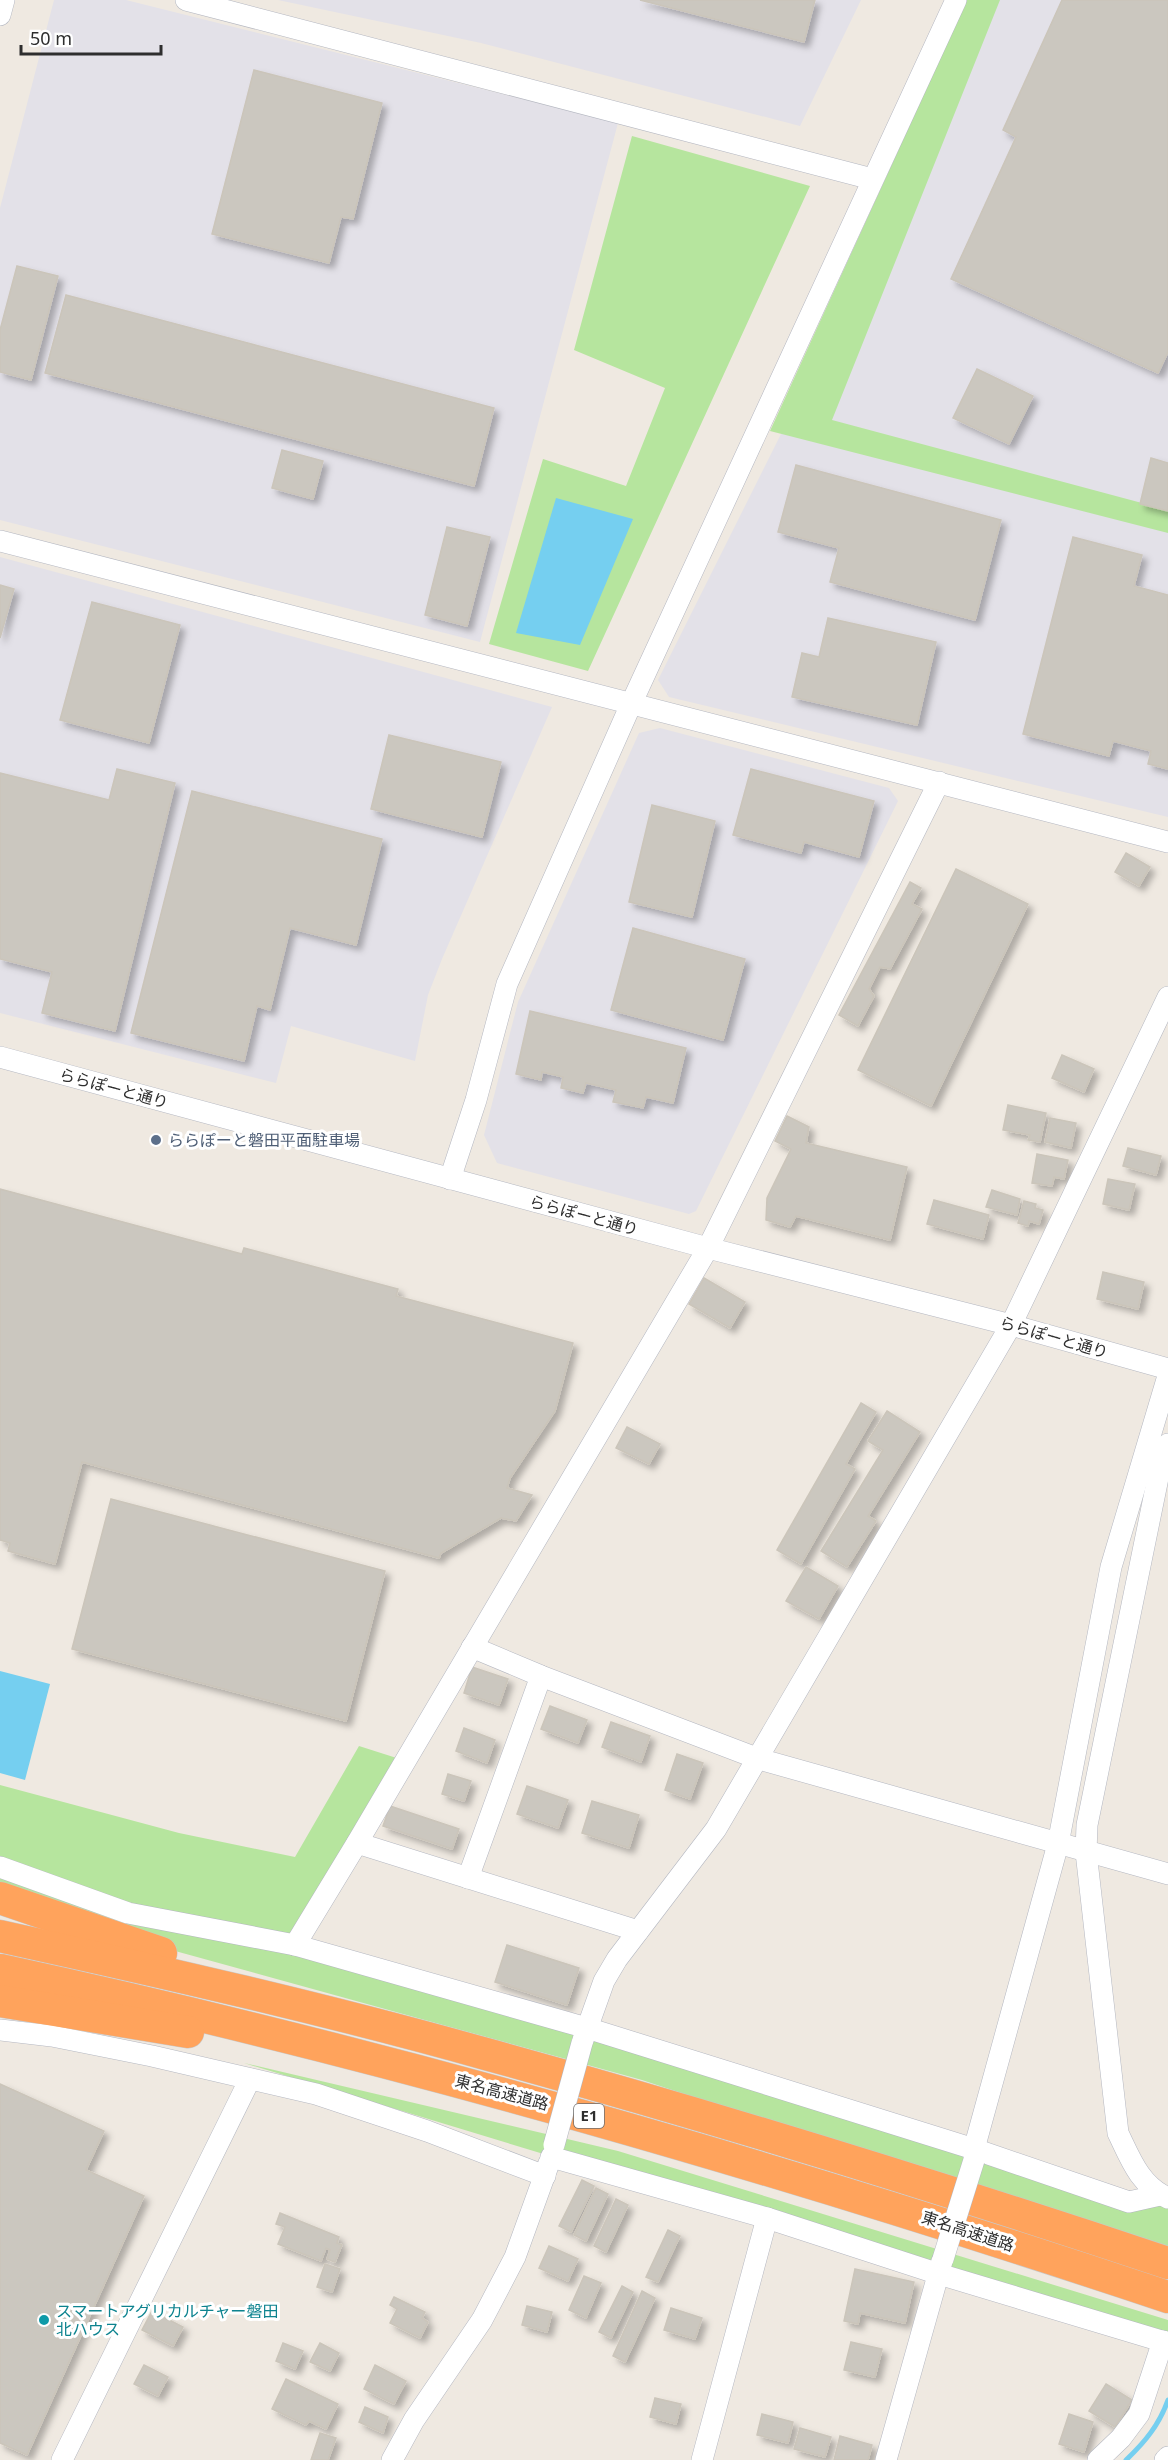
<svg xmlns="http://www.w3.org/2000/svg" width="1168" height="2460" font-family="'Noto Sans','Noto Sans JP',sans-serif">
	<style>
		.industrial { fill: #e3e1e8 }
		.green { fill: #b6e59e }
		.water { fill: #75cff0 }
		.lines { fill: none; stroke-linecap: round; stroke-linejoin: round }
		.stream { stroke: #75cff0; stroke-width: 5 }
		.building { fill: #cbc7bf; stroke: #cbc5ba; stroke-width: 1.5; filter: url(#shadow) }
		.minor-casing { stroke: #b4b7c1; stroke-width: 22 }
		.highway-casing { stroke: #c9c9c9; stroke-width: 33 }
		.minor { stroke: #fff; stroke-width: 21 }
		.highway { stroke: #ffa35c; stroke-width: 32 }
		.minor-bridge-casing { stroke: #b4b7c1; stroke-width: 22; stroke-linecap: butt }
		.minor-bridge { stroke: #fff; stroke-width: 21 }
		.service-dot { fill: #5c6f8a; stroke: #fff; stroke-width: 2 }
		.culture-dot { fill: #0f9aa8; stroke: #fff; stroke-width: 2 }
		.labels { text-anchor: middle; stroke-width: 6; stroke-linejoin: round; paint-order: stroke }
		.shield { fill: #fff; stroke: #6d6d6d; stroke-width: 1.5 }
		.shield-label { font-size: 15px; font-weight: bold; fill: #2e2e2e }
		.street-label { font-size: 16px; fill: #2e2e2e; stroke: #fff }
		.service-label { font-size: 16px; fill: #4e5e75; stroke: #fff; text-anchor: start }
		.culture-label { font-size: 16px; fill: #0d838f; stroke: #fff; text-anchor: start }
	</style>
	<defs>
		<filter id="shadow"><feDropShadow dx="5" dy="5" stdDeviation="3" flood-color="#0004"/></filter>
	</defs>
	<rect width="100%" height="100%" fill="#efe9e1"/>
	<g class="industrial">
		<polygon points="54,0 126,0 618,123 480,642 0,520 0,208"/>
		<polygon points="278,0 861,0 800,126 481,43"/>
		<polygon points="998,0 1168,0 1168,817 669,697 658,680"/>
		<polygon points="0,557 552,707 442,959 428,995 415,1061 291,1026 276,1083 0,1013"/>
		<polygon points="660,728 889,788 898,801 696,1211 689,1214 497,1163 484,1135 518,1002 639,733"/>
	</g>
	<g class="green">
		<polygon points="967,0 1000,0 832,420 1168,510 1168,533 770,431"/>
		<polygon points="632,136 810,186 588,671 489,644 543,459 626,486 665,388 574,350"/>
		<polygon points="359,1746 406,1761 295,1945 1129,2202 1168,2198 1168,2255 642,2080 157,1946 0,1897 0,1785 179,1833 295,1857"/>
		<polygon points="244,2063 618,2151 1168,2320 1168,2355 939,2274"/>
	</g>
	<g class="water">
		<polygon points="556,498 633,519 580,645 516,633"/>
		<polygon points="0,1671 50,1684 25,1780 0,1773"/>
	</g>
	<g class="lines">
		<path class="stream" d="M1126 2460C1145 2442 1159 2425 1168 2400"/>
	</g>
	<g class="building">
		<polygon points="640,0 815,0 804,42"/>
		<polygon points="1062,0 1168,0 1168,352 1158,373 951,279 1016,137 1003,130"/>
		<polygon points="254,70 382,103 353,219 341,217 329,263 212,234"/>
		<polygon points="17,266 58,276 31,380 0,372 0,330"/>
		<polygon points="66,295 494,408 474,486 45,373"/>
		<polygon points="977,369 1033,396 1009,444 953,418"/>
		<polygon points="282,450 323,461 313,499 272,488"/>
		<polygon points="1151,458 1168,463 1168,511 1140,504"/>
		<polygon points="796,465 1001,520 975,620 830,582 839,548 778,532"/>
		<polygon points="447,527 490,537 467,626 425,615"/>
		<polygon points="1073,537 1142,555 1134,586 1168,595 1168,769 1148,764 1151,751 1113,741 1109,756 1023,734"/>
		<polygon points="0,585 14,589 0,638"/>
		<polygon points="92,602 180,625 149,743 60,720"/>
		<polygon points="828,618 936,642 917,725 792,697 802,653 819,657"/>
		<polygon points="389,735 501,762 482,837 371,809"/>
		<polygon points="117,769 175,783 115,1031 42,1013 52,972 0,959 0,773 109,800"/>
		<polygon points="751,769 874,801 859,857 804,842 801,853 733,835"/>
		<polygon points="192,791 382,839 356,945 290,928 270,1010 257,1006 244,1061 131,1033"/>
		<polygon points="652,805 715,821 692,917 629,902"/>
		<polygon points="1126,853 1150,867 1139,886 1115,872"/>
		<polygon points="956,869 1028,904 931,1106 858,1070"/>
		<polygon points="910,882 921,888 912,904 922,909 890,969 880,967 869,989 874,996 858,1026 839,1015"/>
		<polygon points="633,928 745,959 723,1040 611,1010"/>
		<polygon points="530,1011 686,1048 673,1103 646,1097 643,1108 613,1102 616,1090 586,1083 583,1093 561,1088 563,1077 542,1072 541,1080 516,1074"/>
		<polygon points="1062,1055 1094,1069 1084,1092 1052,1078"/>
		<polygon points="1008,1105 1046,1113 1040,1142 1028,1140 1030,1135 1003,1130"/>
		<polygon points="787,1116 809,1127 806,1143 907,1167 890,1240 796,1216 790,1227 766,1220 767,1198 791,1149 775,1141"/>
		<polygon points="1050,1118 1076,1123 1071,1148 1045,1142"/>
		<polygon points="1128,1148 1161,1156 1156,1175 1123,1166"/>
		<polygon points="1037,1154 1068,1160 1064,1179 1054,1177 1052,1186 1032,1183"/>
		<polygon points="1108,1179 1135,1184 1129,1210 1103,1204"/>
		<polygon points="0,1189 242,1254 244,1248 398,1289 396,1296 573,1343 555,1411 510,1478 507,1488 532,1495 516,1521 501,1518 441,1553 439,1558 82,1462 55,1564 8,1551 10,1543 0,1540"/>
		<polygon points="992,1190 1020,1199 1017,1215 986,1207"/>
		<polygon points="934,1200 989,1215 983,1239 927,1224"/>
		<polygon points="1024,1201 1036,1204 1035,1208 1043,1210 1039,1224 1029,1221 1028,1226 1018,1223"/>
		<polygon points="1103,1272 1144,1282 1138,1309 1097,1299"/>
		<polygon points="704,1278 745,1302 730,1328 689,1304"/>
		<polygon points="861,1403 876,1412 846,1464 855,1469 801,1564 777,1550"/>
		<polygon points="887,1411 920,1432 868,1516 876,1521 847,1567 821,1551 883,1450 868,1441"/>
		<polygon points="627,1427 660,1444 649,1464 616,1448"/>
		<polygon points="111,1499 385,1571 346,1721 72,1649"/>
		<polygon points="806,1567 838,1586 819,1619 786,1601"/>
		<polygon points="472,1667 508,1679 499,1705 464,1693"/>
		<polygon points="550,1706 587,1720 578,1743 541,1729"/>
		<polygon points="611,1722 650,1736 641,1762 602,1747"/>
		<polygon points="464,1728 495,1740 487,1763 456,1751"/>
		<polygon points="677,1754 703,1763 690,1799 665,1790"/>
		<polygon points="448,1774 471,1781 464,1801 442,1794"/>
		<polygon points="527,1786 568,1800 558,1828 517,1814"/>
		<polygon points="592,1801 639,1815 629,1848 582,1833"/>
		<polygon points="390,1806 459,1829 452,1849 383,1826"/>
		<polygon points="507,1945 579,1968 567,2005 495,1982"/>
		<polygon points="0,2084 104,2131 86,2170 144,2196 27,2455 0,2443"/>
		<polygon points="582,2180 594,2186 571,2232 559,2226"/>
		<polygon points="596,2188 608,2194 586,2241 574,2235"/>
		<polygon points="616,2199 628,2205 606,2252 594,2246"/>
		<polygon points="280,2213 339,2237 337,2243 342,2245 335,2262 327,2259 330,2250 326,2248 321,2261 278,2244 285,2227 276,2224"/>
		<polygon points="668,2230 680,2236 658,2282 646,2277"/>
		<polygon points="549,2246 578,2259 568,2281 539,2268"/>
		<polygon points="325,2264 340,2269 332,2292 317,2287"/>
		<polygon points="855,2269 914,2282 905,2323 860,2313 858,2324 844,2321"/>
		<polygon points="584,2276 601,2283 586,2318 569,2310"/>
		<polygon points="622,2286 633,2292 611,2338 599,2332"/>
		<polygon points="642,2291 655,2298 625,2362 613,2356"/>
		<polygon points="394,2297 425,2312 422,2318 428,2322 420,2338 390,2323 397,2309 390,2305"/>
		<polygon points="527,2306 552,2312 547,2332 522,2325"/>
		<polygon points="671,2308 702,2318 695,2339 664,2330"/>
		<polygon points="152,2311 183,2327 173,2346 142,2330"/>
		<polygon points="851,2342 882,2349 875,2377 844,2370"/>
		<polygon points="283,2343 303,2351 295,2369 276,2361"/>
		<polygon points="320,2343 339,2353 330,2371 310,2362"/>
		<polygon points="144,2365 168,2377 158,2396 134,2384"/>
		<polygon points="375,2365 406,2381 394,2404 364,2389"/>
		<polygon points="286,2379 338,2404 326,2429 309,2421 306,2425 272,2409"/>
		<polygon points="1106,2384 1132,2400 1115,2427 1089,2411"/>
		<polygon points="655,2398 681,2404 676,2424 650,2417"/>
		<polygon points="365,2407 388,2417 383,2433 359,2422"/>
		<polygon points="762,2414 793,2422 788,2443 757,2435"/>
		<polygon points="1069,2414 1093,2422 1084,2452 1059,2444"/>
		<polygon points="800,2428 831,2437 825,2457 794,2449"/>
		<polygon points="320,2433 336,2438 328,2460 311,2460"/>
		<polygon points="840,2436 872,2445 868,2460 834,2460"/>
	</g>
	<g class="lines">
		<defs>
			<g id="minor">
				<polyline points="186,0 872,179"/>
				<polyline points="0,15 4,0"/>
				<polyline points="0,541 1168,842"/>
				<polyline points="0,1057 708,1248 1011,1325 1168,1369"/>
				<polyline points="450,1179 476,1100 507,984 632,702 956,0"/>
				<path d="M1168 1444 1160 1468 1087 1825 1086 1852 1118 2133C1130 2158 1140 2186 1168 2198"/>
				<polyline points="472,1647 541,1676 759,1759 1168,1874"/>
				<polyline points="357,1843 638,1931"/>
				<polyline points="0,1867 128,1913 295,1945 587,2028 974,2149 1129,2202 1160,2195"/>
				<polyline points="468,1878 541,1676"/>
				<polyline points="295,1945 357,1843 708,1248 939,782"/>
				<polyline points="0,2030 52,2036 152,2056 316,2094 427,2131 545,2176"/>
				<polyline points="583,2040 604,1981 617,1959 716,1829 1011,1325 1168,997"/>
				<polyline points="551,2157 767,2218 939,2274 1168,2343"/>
				<polyline points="974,2160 974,2149 1058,1844 1111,1567 1168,1376"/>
				<polyline points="62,2460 250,2079"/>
				<polyline points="392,2460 414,2420 482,2320 515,2257 549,2163"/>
				<polyline points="702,2460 767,2218"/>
				<polyline points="886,2460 942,2261"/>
				<polyline points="1098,2460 1121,2438 1139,2414 1163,2341"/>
				<polyline points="1165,2460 1168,2457"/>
			</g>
			<g id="highway">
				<polyline points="0,1898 161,1953"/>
				<path d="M0 1936C163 1972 326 2009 486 2054 715 2117 943 2188 1168 2263"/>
				<path d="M0 1970C397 2056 783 2169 1168 2297"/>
				<polyline points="0,2001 188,2032"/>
			</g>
		</defs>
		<use href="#minor" class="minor-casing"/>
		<use href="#highway" class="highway-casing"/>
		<use href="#minor" class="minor"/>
		<use href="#highway" class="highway"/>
		<defs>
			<g id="minor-bridge">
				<polyline points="554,2145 582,2043"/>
				<polyline points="943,2259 974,2160"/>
			</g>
		</defs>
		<use href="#minor-bridge" class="minor-bridge-casing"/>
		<use href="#minor-bridge" class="minor-bridge"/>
	</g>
	<circle class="service-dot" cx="156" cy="1140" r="6"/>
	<circle class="culture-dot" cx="44" cy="2320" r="6"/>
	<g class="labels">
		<rect class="shield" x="574" y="2104" width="30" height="24" rx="4.5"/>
		<g class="shield-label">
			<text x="589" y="2121">E1</text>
		</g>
		<g class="street-label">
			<text transform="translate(114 1088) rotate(15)" y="6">ららぽーと通り</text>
			<text transform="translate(584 1215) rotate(15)" y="6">ららぽーと通り</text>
			<text transform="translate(1054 1337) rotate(16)" y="6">ららぽーと通り</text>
			<text transform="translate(502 2092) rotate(15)" y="6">東名高速道路</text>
			<text transform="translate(968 2231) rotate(18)" y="6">東名高速道路</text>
		</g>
		<g class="service-label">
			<text x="168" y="1146">ららぽーと磐田平面駐車場</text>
		</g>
		<g class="culture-label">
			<text x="56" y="2317">スマートアグリカルチャー磐田<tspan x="56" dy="18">北ハウス</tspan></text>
		</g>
	</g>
	<path d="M21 45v9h140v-9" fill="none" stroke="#2e2e2e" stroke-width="3"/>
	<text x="30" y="45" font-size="18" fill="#2e2e2e" stroke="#ffffff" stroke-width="4.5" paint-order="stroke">50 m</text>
</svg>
